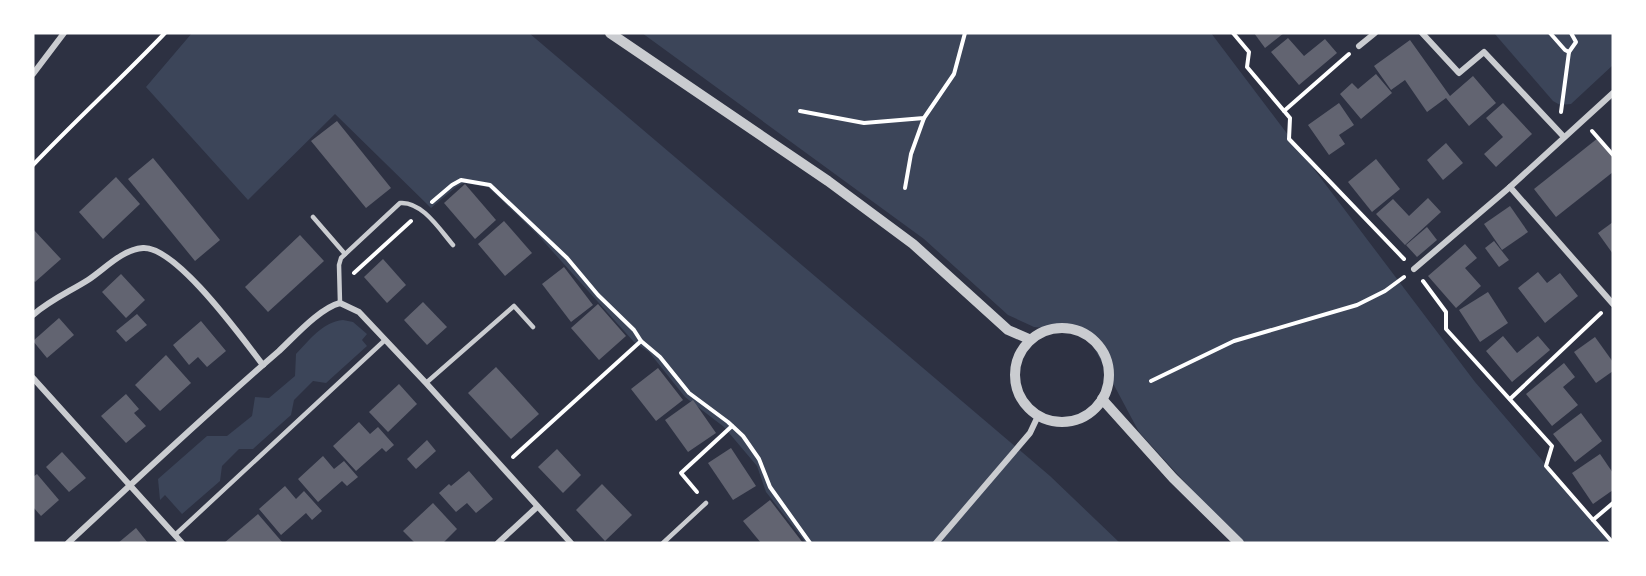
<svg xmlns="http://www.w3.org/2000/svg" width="1646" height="576" font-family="Lato,sans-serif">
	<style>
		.green { fill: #3c4559 }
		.building { fill: #626471 }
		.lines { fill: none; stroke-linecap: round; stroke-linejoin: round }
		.path { stroke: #fff; stroke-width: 4 }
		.service { stroke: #caccd0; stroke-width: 4.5 }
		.minor { stroke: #caccd0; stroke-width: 6 }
		.tertiary { stroke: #caccd0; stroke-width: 10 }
	</style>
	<rect width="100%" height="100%" fill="#2d3142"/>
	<g class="green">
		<polygon points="192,33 529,33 1050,476 1120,543 806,543 766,492 757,466 724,427 685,397 649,352 634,342 536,233 488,187 464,183 456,187 431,208 335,114 248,200 146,87"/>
		<polygon points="642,33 1211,33 1475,382 1613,543 1243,543 1213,513 1139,432 1092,344 1075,331 1034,327 1008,315 924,239"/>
		<polygon points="1494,33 1613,33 1613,65 1571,104 1560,105 1553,101"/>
		<path d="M343 320 353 322 367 334 362 340 367 346 326 383 313 381 294 400 291 415 253 449H239L222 466 220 481 182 514 165 495 160 500 158 479 207 436H227L252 416 255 397 269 398 295 376 296 354C310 340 322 322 343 320Z"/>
	</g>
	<g class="building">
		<polygon points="1254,33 1284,33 1265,48"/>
		<polygon points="1288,38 1304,56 1325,39 1337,53 1299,85 1271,52"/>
		<polygon points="1410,40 1450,96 1473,76 1496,103 1469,126 1446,98 1427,112 1405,80 1391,90 1374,66"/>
		<polygon points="1376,74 1392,93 1361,119 1340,94 1352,83 1358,89"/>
		<polygon points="1339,103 1354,125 1339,135 1345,144 1329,155 1308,125"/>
		<polygon points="1503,103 1532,134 1496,167 1484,154 1503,137 1486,118"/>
		<polygon points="337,121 391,188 366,208 311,141"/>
		<polygon points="1598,138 1613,158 1613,172 1556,217 1534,189"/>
		<polygon points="1446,143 1463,163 1443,180 1427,160"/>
		<polygon points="153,158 220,240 195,261 128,179"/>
		<polygon points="1376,159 1400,189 1372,212 1348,182"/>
		<polygon points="116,177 140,204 103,239 79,212"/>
		<polygon points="465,184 496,220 475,239 444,203"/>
		<polygon points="1428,198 1441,212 1405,245 1376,214 1393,199 1409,216"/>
		<polygon points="1510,206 1528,232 1502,250 1484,224"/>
		<polygon points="504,221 532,253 505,276 478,244"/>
		<polygon points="1613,222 1613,254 1598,233"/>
		<polygon points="1427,227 1437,240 1417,257 1406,245"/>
		<polygon points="33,229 61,259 35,282 33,280"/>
		<polygon points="300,235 324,261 268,312 245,287"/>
		<polygon points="1494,241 1509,260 1499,267 1485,248"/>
		<polygon points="1465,244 1477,258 1465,268 1481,286 1456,308 1428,276"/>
		<polygon points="383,259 406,285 387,303 364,277"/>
		<polygon points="564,267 593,305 571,322 542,284"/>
		<polygon points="1538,272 1547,283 1560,273 1578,296 1545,323 1518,288"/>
		<polygon points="121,274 145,300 126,318 102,292"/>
		<polygon points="1488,292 1508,323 1480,342 1459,310"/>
		<polygon points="423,302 447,327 427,345 404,320"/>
		<polygon points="598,304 626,336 599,360 571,328"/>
		<polygon points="137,314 147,325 126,342 116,331"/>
		<polygon points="59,318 74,335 47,358 33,341"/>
		<polygon points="201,321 226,351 207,367 198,357 189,365 173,345"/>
		<polygon points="1503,336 1517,353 1538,336 1550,350 1512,382 1486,351"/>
		<polygon points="1595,337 1613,362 1613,371 1596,383 1574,352"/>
		<polygon points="166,355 191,383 160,411 135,385"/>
		<polygon points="1564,363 1575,377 1563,387 1578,405 1552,426 1526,394"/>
		<polygon points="496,367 539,414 511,439 468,393"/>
		<polygon points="658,368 683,400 656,421 631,389"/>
		<polygon points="399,384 417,404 388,432 369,412"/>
		<polygon points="126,394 139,409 134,413 146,426 126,443 101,416"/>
		<polygon points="693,400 716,433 688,452 665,420"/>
		<polygon points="1581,413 1602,441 1575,462 1553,434"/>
		<polygon points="359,422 370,434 378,427 394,445 386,452 382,448 356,471 333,446"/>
		<polygon points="427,440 436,451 416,469 407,459"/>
		<polygon points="731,448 756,486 733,500 708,463"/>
		<polygon points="557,449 581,475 563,493 538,467"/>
		<polygon points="62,452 86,478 69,492 46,467"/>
		<polygon points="1600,454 1613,473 1613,490 1593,504 1572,473"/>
		<polygon points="323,456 334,469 344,461 358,477 347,486 342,481 318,502 298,479"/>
		<polygon points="469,471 493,499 476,513 467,503 456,512 439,493 449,484 451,486"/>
		<polygon points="37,474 59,500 41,516 33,507 33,477"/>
		<polygon points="602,484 632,515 605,541 576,510"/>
		<polygon points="285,486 296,499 304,491 322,511 312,520 306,513 281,535 259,509"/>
		<polygon points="770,500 803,543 761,543 743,521"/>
		<polygon points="433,503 457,529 443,543 415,543 403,531"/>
		<polygon points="258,514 283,543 224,543"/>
		<polygon points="136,528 148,543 118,543"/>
	</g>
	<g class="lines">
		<g class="path">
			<polyline points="1233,33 1249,52 1247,67 1290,118 1289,139 1404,259"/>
			<polyline points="1550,33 1565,50 1569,52"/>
			<polyline points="800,111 864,123 924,118 954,74 965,33"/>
			<polyline points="1284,111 1349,54"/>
			<polyline points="1561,112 1569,52 1576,42 1571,33"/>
			<polyline points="1592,131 1613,155"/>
			<path d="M33 165C76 120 122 78 165 33"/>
			<polyline points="905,188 911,154 924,118"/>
			<polyline points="432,202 452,185 461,180 490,185 567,258 598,295 634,330 641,341 660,357 689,393 728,422 743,436 759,459 770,487 810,543"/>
			<polyline points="354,273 411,221"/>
			<polyline points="1423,281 1446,312 1446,329 1552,446 1546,466 1613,543"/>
			<polyline points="1151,381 1234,341 1357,305 1385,291 1404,277"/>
			<polyline points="1510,399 1601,313"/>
			<polyline points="513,457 641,341"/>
			<polyline points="697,492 681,473 732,426"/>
			<polyline points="1593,520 1613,503"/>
		</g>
		<g class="service">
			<polyline points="313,217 345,254"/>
			<path d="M340 303 339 265 341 258 400 203C422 201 440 230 453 245"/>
			<polyline points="426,383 514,306 533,327"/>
			<polyline points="175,535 385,340"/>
			<polyline points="663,543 706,503"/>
		</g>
		<g class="minor">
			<polyline points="1422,33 1459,73 1484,52 1564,137"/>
			<polyline points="1359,46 1375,33"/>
			<polyline points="33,74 64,33"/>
			<polyline points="1510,187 1613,304"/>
			<polyline points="1414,269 1510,187 1613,93"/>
			<path d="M33 315C50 300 69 292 88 280 105 269 121 250 143 248 176 246 242 338 263 365"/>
			<polyline points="33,378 182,543"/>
			<path d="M68 543C138 478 207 413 279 351 295 336 320 308 340 303L359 312 426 383 571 543"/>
			<polyline points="498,543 537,507"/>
			<polyline points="936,543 1030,433 1038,416"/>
		</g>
		<g class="tertiary">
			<polyline points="610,33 828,181 913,244 1008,330 1029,339"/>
			<circle cx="1062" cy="375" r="47"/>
			<polyline points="1102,399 1173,478 1239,543"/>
		</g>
	</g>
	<rect width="1646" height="576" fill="none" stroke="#ffffff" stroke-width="69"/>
</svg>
